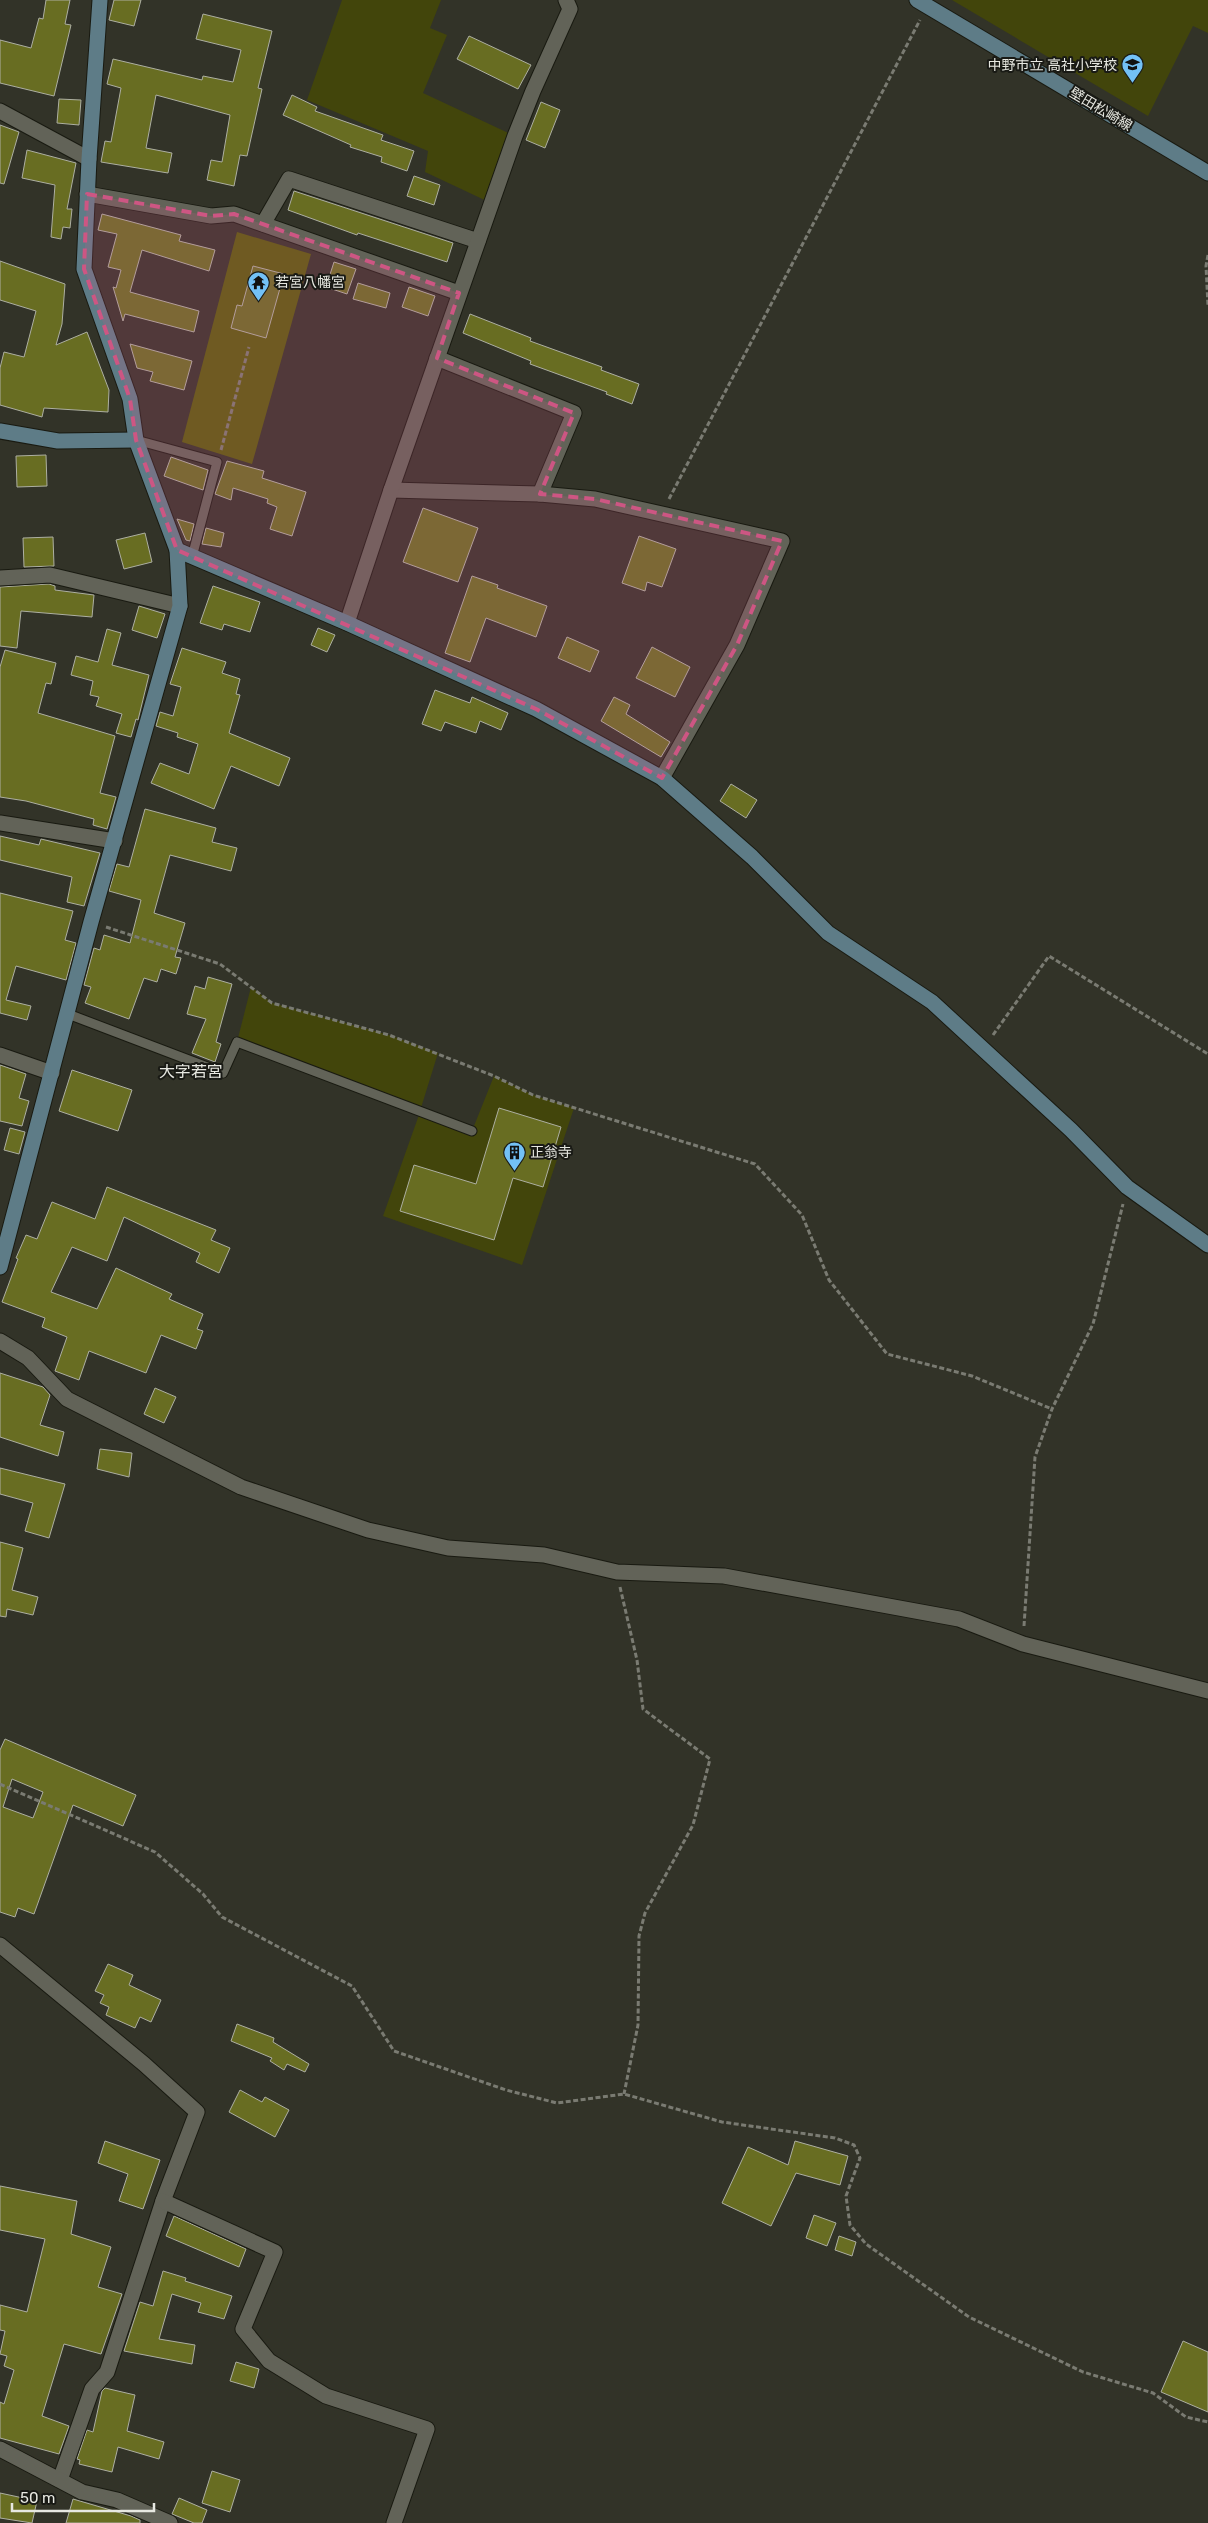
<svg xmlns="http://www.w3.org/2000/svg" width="1208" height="2523" font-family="Rubik,'Noto Sans JP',sans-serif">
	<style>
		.green { fill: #42450b }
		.forest { fill: #585c0b }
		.building { fill: #686d22; stroke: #adafa2; fill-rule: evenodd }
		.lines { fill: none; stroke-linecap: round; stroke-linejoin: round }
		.lane-casing { stroke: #191a11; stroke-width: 11 }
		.street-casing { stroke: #191a11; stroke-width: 17 }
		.secondary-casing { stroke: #191a11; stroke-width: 17 }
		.path { stroke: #7a7b72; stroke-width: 3; stroke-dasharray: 5 2.5; stroke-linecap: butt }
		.lane { stroke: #626358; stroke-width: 9 }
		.street { stroke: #626358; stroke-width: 15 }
		.secondary { stroke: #5e7c87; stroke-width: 15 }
		.marked { fill: #cd5683; fill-opacity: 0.2; stroke: #cd5683; stroke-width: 4; stroke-dasharray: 10 6; stroke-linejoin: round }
		.labels { text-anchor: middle; stroke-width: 4; stroke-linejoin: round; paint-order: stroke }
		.poi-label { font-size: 14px; fill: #e7e8e1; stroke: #191a15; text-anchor: start }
		.street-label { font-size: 14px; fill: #e7e8e1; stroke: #191a15 }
		.quarter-label { font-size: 16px; fill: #e7e8e1; stroke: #191a15 }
	</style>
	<rect width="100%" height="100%" fill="#323328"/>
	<g class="green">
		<polygon points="342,0 441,0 430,28 447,35 423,93 515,136 491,203 425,172 428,151 307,100"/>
		<polygon points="952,0 1208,0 1208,33 1193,26 1148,116"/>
		<polygon points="251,987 272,1003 389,1035 438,1053 420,1111 472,1131 494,1076 533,1095 574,1108 522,1265 383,1216 420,1112 237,1042"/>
	</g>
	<polygon class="forest" points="237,232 311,254 252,464 182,442"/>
	<g class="building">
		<polygon points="46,0 70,0 65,24 71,25 54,96 0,83 0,40 31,48 39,18 43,19"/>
		<polygon points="114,0 141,0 134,26 109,20"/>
		<polygon points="203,14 272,31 258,88 262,89 247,156 240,155 234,186 207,180 211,160 222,162 230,115 156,95 146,148 172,153 168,173 101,162 105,141 111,142 121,88 107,84 113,59 202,80 203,76 233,82 241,50 196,39"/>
		<polygon points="469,36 531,65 518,89 457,59"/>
		<polygon points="292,95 317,107 315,111 383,135 381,140 414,151 407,171 381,162 382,157 350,147 351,145 283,115"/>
		<polygon points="59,99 81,100 79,125 57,123"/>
		<polygon points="541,102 560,110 545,148 526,140"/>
		<polygon points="0,125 19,132 4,184 0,183"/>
		<polygon points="27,150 76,163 67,209 72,209 70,228 63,227 61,239 51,237 55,185 22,178"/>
		<polygon points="414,176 440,185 434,205 407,196"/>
		<polygon points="294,191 453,243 447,262 358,233 357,235 288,210"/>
		<polygon points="102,214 181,235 179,241 215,250 209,271 142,250 130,292 199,311 194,332 125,314 123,321 113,287 116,288 121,270 108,267 117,234 98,230"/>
		<polygon points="0,261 65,284 62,324 56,345 87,332 109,390 108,412 44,408 42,417 0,405 0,368 4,352 24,357 36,311 0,300"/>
		<polygon points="334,262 356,269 347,294 326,287"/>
		<polygon points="253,266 284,274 266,338 231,328 237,305 242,306"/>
		<polygon points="358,283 390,293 386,308 353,299"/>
		<polygon points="409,287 435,296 428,316 402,307"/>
		<polygon points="470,314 531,338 530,341 602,367 601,370 639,384 632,404 606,394 607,392 530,364 531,361 463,333"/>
		<polygon points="130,344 192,361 184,390 150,381 153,372 137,368"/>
		<polygon points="46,455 47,486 17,487 16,456"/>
		<polygon points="171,457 208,470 203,490 164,476"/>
		<polygon points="227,461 264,471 262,478 306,492 292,536 270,529 277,507 267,503 268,499 233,488 231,500 215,494"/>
		<polygon points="423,508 478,528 458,582 403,562"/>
		<polygon points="177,519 194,524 190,541 186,540"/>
		<polygon points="206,528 224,533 221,547 202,544"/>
		<polygon points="145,533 152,562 124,569 116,540"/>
		<polygon points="639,536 676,549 662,587 647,582 645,591 622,583"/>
		<polygon points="53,537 54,566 24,567 23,538"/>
		<polygon points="472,576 498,585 497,588 547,606 536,637 486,618 470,662 445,653"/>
		<polygon points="49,584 55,586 55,590 94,595 92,617 21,611 17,648 0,646 0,587"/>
		<polygon points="213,586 260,602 250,632 224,624 222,630 200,623"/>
		<polygon points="139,606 165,614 157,638 132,630"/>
		<polygon points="318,628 335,635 327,652 311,645"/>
		<polygon points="107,629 121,633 112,665 149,675 138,720 136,719 131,737 116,733 122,714 96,706 99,697 90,695 93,681 71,675 76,656 98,662"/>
		<polygon points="567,637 599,651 590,672 558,658"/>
		<polygon points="652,647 690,667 675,697 636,678"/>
		<polygon points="182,648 226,662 222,673 240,679 236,694 240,695 229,733 290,758 279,786 231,766 214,809 151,783 160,763 189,774 198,744 177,737 178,733 156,726 160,712 173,716 181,687 170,684"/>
		<polygon points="5,650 56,663 51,684 46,683 38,713 115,736 100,793 116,797 107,829 93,825 94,819 26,801 0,797 0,667"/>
		<polygon points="435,690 470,703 472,697 508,713 501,730 480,721 476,733 445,722 441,731 422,724"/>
		<polygon points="614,697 630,705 626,714 670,742 661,757 601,721"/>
		<polygon points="731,784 757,800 746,818 720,801"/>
		<polygon points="145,809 216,828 212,842 237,848 231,871 170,855 154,913 185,923 175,957 181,958 176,974 161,969 157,982 144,978 129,1019 85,1003 91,987 84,985 94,948 100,950 104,935 130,943 141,900 109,891 117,864 129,867"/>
		<polygon points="0,836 39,845 41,839 100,853 84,906 67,902 72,877 0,860"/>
		<polygon points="0,893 73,911 65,940 76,943 66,980 16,966 6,1000 31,1006 27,1020 0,1013"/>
		<polygon points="208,977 232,984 216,1042 221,1044 215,1062 192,1053 206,1019 187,1014 195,986 205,989"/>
		<polygon points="0,1065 26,1074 19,1098 29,1101 22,1126 0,1121"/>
		<polygon points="72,1070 132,1090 118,1131 59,1111"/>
		<polygon points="499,1108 561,1127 543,1187 513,1178 494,1240 400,1211 414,1165 476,1184"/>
		<polygon points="10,1128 25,1132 19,1154 4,1150"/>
		<polygon points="107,1187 216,1230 211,1240 230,1248 219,1273 196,1262 200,1253 124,1217 107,1261 72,1247 51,1292 97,1309 116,1268 172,1294 169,1299 203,1314 197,1329 203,1331 196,1349 161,1335 146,1373 89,1351 79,1380 55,1371 67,1337 42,1327 45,1318 2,1302 18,1259 16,1258 26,1235 37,1239 52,1202 95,1219"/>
		<polygon points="0,1373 43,1387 50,1395 40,1425 64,1432 58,1456 0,1437"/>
		<polygon points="155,1388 176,1397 164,1423 144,1414"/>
		<polygon points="100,1449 132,1453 129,1477 97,1469"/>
		<polygon points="0,1468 65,1484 49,1538 25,1531 33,1503 0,1494"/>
		<polygon points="0,1542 23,1548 12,1590 38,1597 33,1615 7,1609 6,1617 0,1616"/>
		<path d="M5 1739 136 1795 123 1826 73 1805 34 1914 18 1908 15 1917 0 1912V1750ZM12 1779 43 1792 33 1818 3 1807Z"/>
		<polygon points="108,1964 133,1975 129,1985 161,2000 151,2022 140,2017 135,2028 106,2015 109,2007 100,2003 104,1995 95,1991"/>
		<polygon points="237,2024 274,2038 273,2042 309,2064 305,2072 287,2064 284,2070 270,2061 272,2058 231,2041"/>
		<polygon points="240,2090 262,2102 265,2097 289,2110 275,2137 229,2112"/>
		<polygon points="105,2141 160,2160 143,2209 119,2201 128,2174 98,2163"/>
		<polygon points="795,2141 848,2156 840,2185 796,2173 771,2226 722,2203 748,2147 788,2165"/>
		<polygon points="0,2186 77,2201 71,2234 111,2247 98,2287 122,2294 101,2354 64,2344 42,2416 69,2426 59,2454 0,2438 0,2402 4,2404 14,2370 4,2366 7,2356 0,2354 5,2331 0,2330 0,2305 27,2312 45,2239 0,2230"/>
		<polygon points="814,2215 836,2223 827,2246 806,2238"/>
		<polygon points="174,2216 246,2249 239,2267 166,2236"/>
		<polygon points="839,2236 856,2242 852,2256 835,2250"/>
		<polygon points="163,2271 186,2278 185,2281 232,2296 224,2319 198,2312 201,2303 172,2294 159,2339 195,2345 192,2364 124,2351 140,2302 153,2306"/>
		<polygon points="1183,2341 1208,2352 1208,2412 1161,2392"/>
		<polygon points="236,2362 259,2369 254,2388 230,2381"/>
		<polygon points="105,2388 135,2395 127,2431 164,2442 159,2459 118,2447 112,2472 79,2464 80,2460 77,2459 87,2430 93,2432 102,2391"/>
		<polygon points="212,2471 240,2480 230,2512 202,2503"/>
		<polygon points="0,2493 37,2501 32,2523 0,2518"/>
		<polygon points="179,2498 207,2510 202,2523 194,2523 172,2514"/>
		<polygon points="73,2499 131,2516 140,2520 140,2523 66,2523"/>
	</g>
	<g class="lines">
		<defs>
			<g id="lane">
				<polyline points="136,440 217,462 192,557"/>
				<polyline points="68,1014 223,1073 237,1042 472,1131"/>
			</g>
			<g id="street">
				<polyline points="0,111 89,159"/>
				<polyline points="87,194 211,216 234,214 459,293"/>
				<polyline points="263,224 289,179 478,241"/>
				<polyline points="437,358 574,413 540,494"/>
				<polyline points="391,490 540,494 595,499 782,541 737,645 662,778"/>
				<polyline points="0,578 50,575 180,606"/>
				<polyline points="347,623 391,490 515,136 533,91 570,9 566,0"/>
				<polyline points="0,823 115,841"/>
				<polyline points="0,1055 52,1073"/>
				<polyline points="0,1341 28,1358 67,1399 241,1487 368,1530 448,1548 544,1555 617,1572 724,1576 959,1619 1023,1644 1208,1691"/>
				<polyline points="0,1945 144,2064 197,2112 163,2201 107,2372 92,2389 60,2480"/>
				<polyline points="163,2201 275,2252 243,2329 269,2361 326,2396 427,2429 394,2523"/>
				<polyline points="0,2449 82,2492 117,2500 170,2523"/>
			</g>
			<g id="secondary">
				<polyline points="917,0 1208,173"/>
				<polyline points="0,431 58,441 136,440"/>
				<polyline points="177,550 347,623 536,709 662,778 752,857 828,933 932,1002 1071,1130 1127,1187 1208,1245"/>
				<polyline points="0,1267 91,922 180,606 177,550 136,440 130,399 84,269 89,159 100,0"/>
			</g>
		</defs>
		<use href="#lane" class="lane-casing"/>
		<use href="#street" class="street-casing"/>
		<use href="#secondary" class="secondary-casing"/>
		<g class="path">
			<polyline points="1208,255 1206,266 1208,306"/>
			<polyline points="221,450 249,347"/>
			<polyline points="669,499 920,20"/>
			<polyline points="106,927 220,964 272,1003 389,1035 494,1076 533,1095 755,1164 802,1215 829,1280 887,1354 972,1376 1052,1409"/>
			<polyline points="993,1035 1049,956 1208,1054"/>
			<polyline points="620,1587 637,1660 643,1709 710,1759 693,1825 645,1913 639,1936 638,2025 624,2094"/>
			<polyline points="1024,1626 1035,1457 1052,1409 1093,1324 1123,1204"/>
			<polyline points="0,1784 155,1852 203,1894 222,1917 352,1986 394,2051 506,2090 557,2103 624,2094 722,2122 835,2138 854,2145 860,2158 846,2196 850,2225 866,2244 969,2317 1083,2372 1153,2393 1186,2417 1208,2422"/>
		</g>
		<use href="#lane" class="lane"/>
		<use href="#street" class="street"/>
		<use href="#secondary" class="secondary"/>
	</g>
	<path class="marked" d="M87 194 211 216 234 214 459 293 437 358 574 413 540 494 595 499 782 541 737 645 662 778 536 709 177 550 136 440 130 399 84 269Z"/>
	<defs>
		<symbol id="school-pin" viewBox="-11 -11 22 30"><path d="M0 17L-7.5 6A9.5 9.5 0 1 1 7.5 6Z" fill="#73c1f6" stroke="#191a15"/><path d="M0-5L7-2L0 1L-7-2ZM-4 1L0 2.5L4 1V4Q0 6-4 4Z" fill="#111"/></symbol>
		<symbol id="temple-pin" viewBox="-11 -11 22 30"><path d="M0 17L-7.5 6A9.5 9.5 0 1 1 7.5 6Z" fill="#73c1f6" stroke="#191a15"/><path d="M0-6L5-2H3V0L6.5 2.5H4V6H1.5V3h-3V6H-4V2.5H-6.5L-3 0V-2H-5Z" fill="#111"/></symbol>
		<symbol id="building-pin" viewBox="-11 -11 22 30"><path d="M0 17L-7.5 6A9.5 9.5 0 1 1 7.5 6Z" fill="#73c1f6" stroke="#191a15"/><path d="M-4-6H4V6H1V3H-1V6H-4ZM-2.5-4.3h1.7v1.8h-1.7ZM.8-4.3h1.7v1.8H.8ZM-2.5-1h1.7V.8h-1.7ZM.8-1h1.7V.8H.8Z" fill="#111"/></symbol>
	</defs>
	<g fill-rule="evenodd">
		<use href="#school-pin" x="1120" y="52" width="25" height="34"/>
		<use href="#temple-pin" x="246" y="270" width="25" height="34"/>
		<use href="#building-pin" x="502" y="1140" width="25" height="34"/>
	</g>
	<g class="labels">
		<g class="poi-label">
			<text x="1117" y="70" text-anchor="end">中野市立 高社小学校</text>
			<text x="275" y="287">若宮八幡宮</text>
			<text x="530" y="1157">正翁寺</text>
		</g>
		<g class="street-label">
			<text transform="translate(1101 109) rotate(31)" y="5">壁田松崎線</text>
		</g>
		<g class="quarter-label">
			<text x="191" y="1077">大字若宮</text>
		</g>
	</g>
	<path d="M12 2503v8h142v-8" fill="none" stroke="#e7e8e1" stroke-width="2.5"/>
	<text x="20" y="2503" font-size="15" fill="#e7e8e1" stroke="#191a15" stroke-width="4" paint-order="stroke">50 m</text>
</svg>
